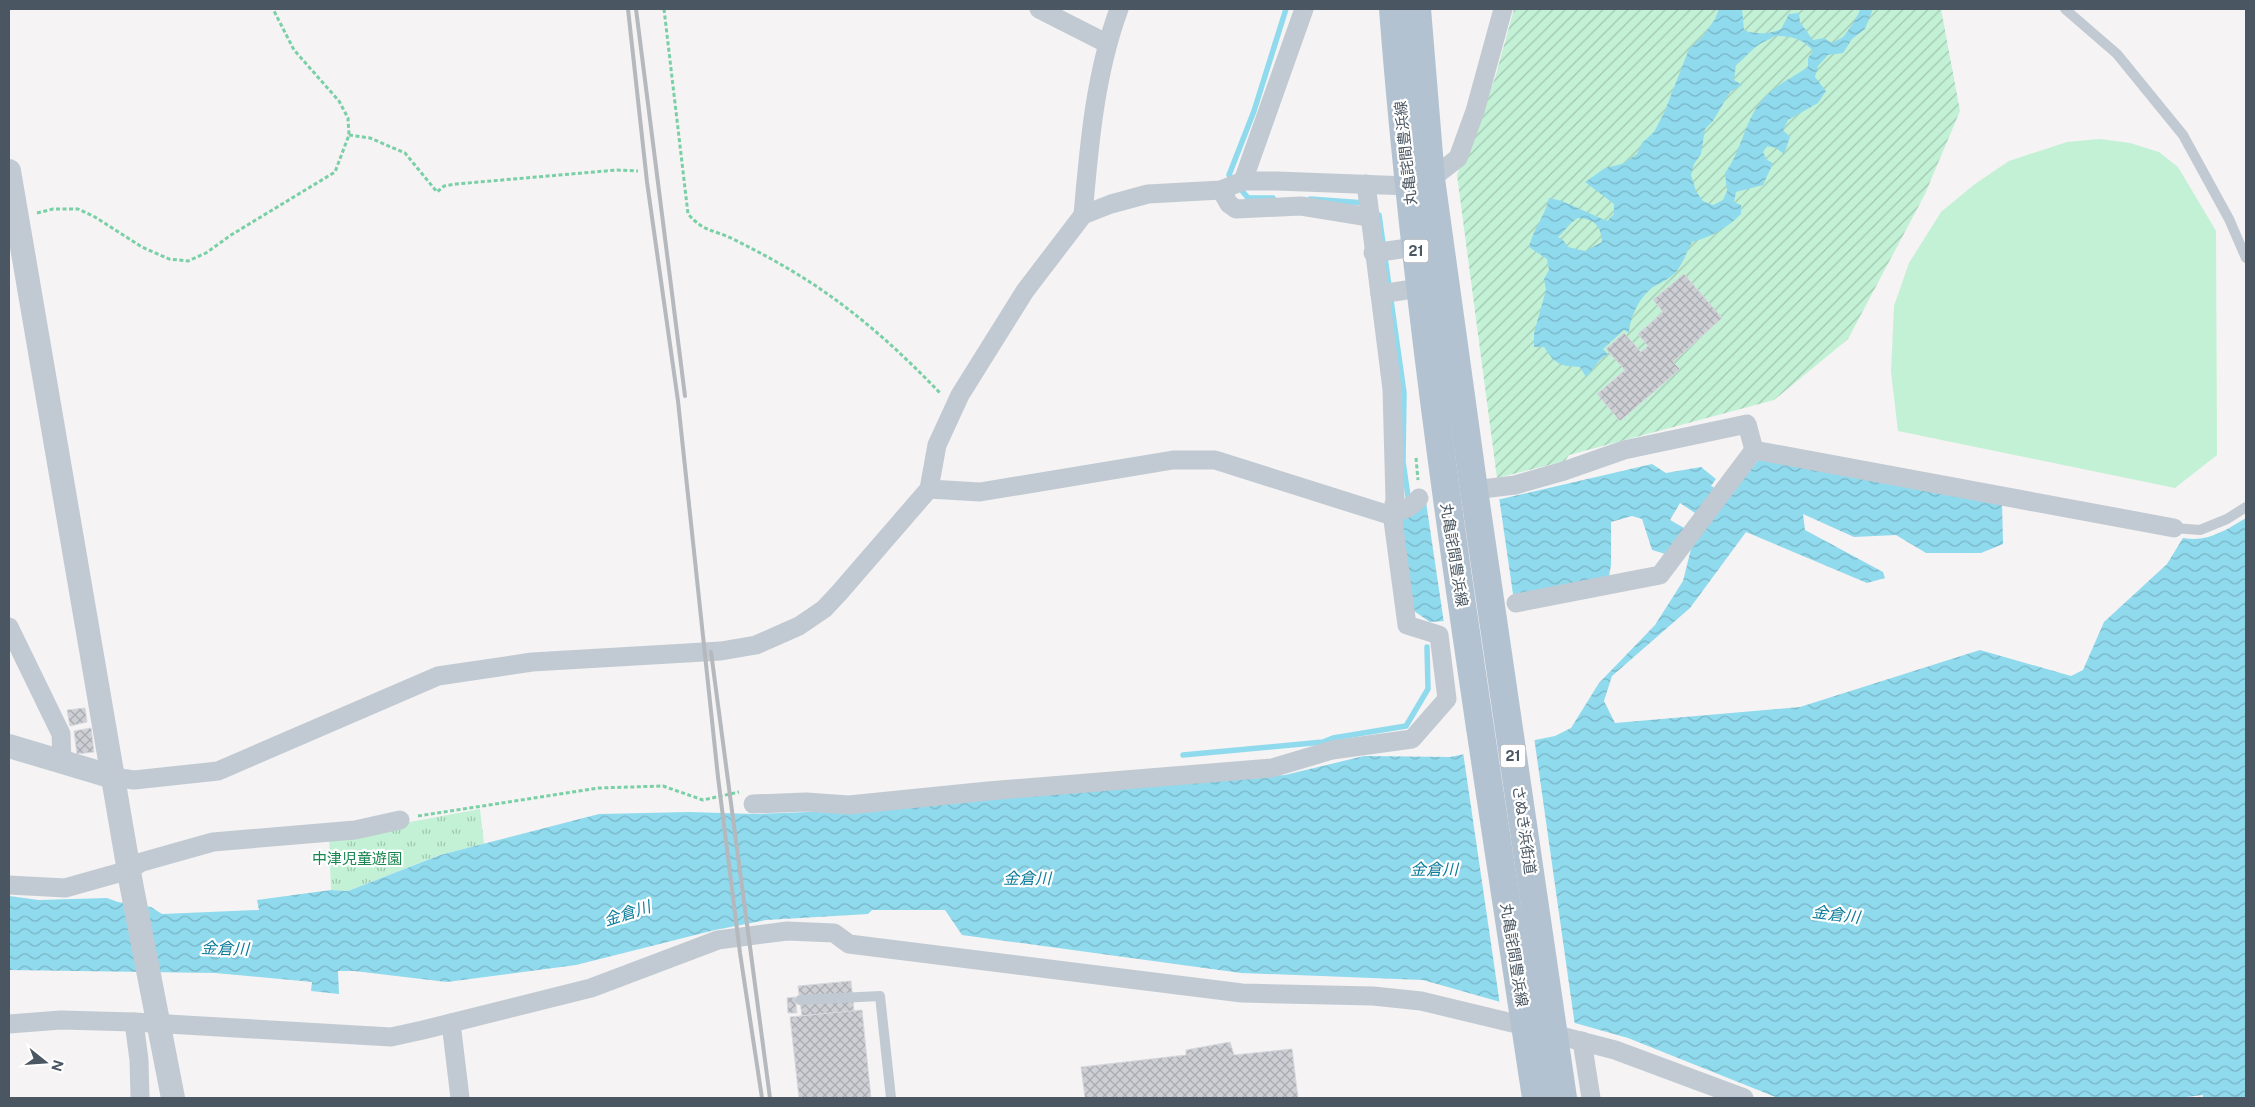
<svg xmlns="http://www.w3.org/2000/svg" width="2255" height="1107" font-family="'Public Sans','Noto Sans JP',sans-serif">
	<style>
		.grass { fill: url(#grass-tufts) }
		.garden { fill: url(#garden-furrows) }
		.pitch { fill: #c3f1d5 }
		.water { fill: url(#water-waves); fill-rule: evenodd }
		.pier { fill: #f5f3f3 }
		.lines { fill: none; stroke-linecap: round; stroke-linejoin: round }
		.stream { stroke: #90daee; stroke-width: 5.5 }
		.building { fill: url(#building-cross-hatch); stroke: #d7d9de }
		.path { stroke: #7ad0a6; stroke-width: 3; stroke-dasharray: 4 2.5; stroke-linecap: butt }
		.service { stroke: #c1cad2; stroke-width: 10 }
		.minor { stroke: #c1cad2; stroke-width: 19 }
		.tertiary { stroke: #c1cad2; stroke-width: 24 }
		.primary { stroke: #b3c2d1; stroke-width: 28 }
		.rail { stroke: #b5b8bd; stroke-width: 4 }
		.labels { text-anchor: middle; stroke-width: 4.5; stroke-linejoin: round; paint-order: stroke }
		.shield { fill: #fff; stroke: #808990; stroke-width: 1 }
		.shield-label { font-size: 14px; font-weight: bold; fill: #4a5661 }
		.street-label { font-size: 15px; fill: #4a5661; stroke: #fff }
		.park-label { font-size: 15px; fill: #17864f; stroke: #fff }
		.water-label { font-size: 16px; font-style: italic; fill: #0c7c9b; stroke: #fff }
	</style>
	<defs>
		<pattern id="grass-tufts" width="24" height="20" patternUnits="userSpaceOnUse" patternTransform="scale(1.25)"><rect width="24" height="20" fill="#c3f1d5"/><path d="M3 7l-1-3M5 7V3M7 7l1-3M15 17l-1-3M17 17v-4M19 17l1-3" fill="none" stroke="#a0c6b0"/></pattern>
		<pattern id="garden-furrows" width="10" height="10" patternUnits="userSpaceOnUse" patternTransform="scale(1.25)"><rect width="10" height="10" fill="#c3f1d5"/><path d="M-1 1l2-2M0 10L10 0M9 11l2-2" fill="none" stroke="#a0c6b0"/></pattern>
		<pattern id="water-waves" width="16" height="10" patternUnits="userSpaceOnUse" patternTransform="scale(1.25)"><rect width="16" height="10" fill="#90daee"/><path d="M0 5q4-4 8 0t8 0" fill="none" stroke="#78b4c4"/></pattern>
		<pattern id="building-cross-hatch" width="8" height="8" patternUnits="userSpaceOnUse" patternTransform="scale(1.25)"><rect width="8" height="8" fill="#cdcfd5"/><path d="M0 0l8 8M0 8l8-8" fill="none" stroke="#a8abb0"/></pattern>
	</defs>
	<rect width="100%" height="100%" fill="#f5f3f3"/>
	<polygon class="grass" points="480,809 484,844 439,855 348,891 331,890 329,837"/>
	<polygon class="garden" points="1514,9 1941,9 1960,111 1925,194 1848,339 1774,400 1569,455 1565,461 1497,478 1457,175 1495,78"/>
	<polygon class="pitch" points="2100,139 2130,143 2159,152 2178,167 2216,231 2217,455 2175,488 1898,431 1891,372 1894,306 1909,263 1941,212 1975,184 2009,161 2067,142"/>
	<g class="water">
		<path d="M1719 9H1742L1744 30C1755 35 1769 34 1781 29L1789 14 1799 13 1800 22 1813 40 1824 38 1832 43C1835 41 1840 39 1843 37 1847 33 1860 13 1860 9H1873L1865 29 1852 39 1843 53 1828 55 1818 66 1815 77 1826 91 1818 103 1788 120 1783 130 1790 137 1784 154 1776 148 1767 146 1763 152 1767 160 1773 163 1763 185 1736 192 1734 202 1741 205V214C1726 229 1713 236 1692 242 1687 251 1682 266 1675 273 1669 279 1662 282 1655 286 1640 295 1630 317 1629 333L1624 330 1603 349 1608 354 1600 360 1586 377 1580 367C1559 366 1555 364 1544 347H1534V333L1546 290 1544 279 1549 270 1547 259 1529 247C1533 229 1545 216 1549 198L1562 201 1607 221 1614 214V204L1585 182 1605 168 1622 164 1637 154 1642 143 1654 132 1664 113 1689 49 1703 36 1715 19ZM1775 36C1791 36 1802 38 1813 51L1808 58V67C1793 77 1776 85 1764 98 1745 118 1742 151 1725 173L1727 191 1723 200 1713 205 1703 201 1696 191 1691 175 1694 164 1701 154 1705 129 1713 121 1730 92 1742 85 1734 80 1736 65C1744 59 1749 52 1757 46 1762 42 1769 40 1775 36ZM1578 218C1595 219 1601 226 1602 242L1585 251 1568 247 1563 240 1558 237C1565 231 1569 223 1578 218Z"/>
		<path d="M1761 457 2002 501 2003 544 1981 553H1926L1896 535 1854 537 1803 514 1805 530 1883 572 1885 578 1867 583 1746 532 1690 608 1612 676 1604 701 1615 723 1800 707 1980 650 2071 676 2083 670 2104 622 2167 564 2183 538C2207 543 2226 530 2246 518V1098H2203V1095L2178 1098H1778L1628 1038 1423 980 1241 973 962 935 945 910H872L868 914 766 920 715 930 576 965 447 982 354 971H338L339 994 311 991 312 982 215 973 9 970V896L39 900 107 898 118 902 151 907 162 914 259 910 257 900 331 890 348 891 440 855 599 814 689 812 755 814 833 811 1285 775 1364 756 1450 757 1555 736 1571 728 1599 683 1655 625 1683 581 1693 541Z"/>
		<polygon points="1652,464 1666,473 1701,467 1716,479 1711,486 1717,489 1698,515 1680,503 1670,520 1686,529 1669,555 1652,550 1642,519 1632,516 1611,522 1611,565 1608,582 1513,599 1445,621 1430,622 1414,611 1398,519 1426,504 1501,499"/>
	</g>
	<g class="pier">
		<polygon points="1499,497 1514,601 1444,623 1426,502"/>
		<polygon points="1534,737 1575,1026 1500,1005 1463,752"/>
	</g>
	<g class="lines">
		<g class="stream">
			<polyline points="1273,198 1248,198 1229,175 1254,111 1286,9"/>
			<polyline points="1310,199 1365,203"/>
			<polyline points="1379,215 1404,393 1403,462 1409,503"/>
			<polyline points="1183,755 1323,742 1333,738 1406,726 1428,689 1427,647"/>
		</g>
	</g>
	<g class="building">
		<polygon points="1684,274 1722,318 1673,362 1680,369 1620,421 1597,394 1625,370 1606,349 1624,333 1641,352 1648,346 1638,334 1663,312 1653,300"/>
		<polygon points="85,708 87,722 70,726 67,710"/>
		<polygon points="91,728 94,752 77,754 74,731"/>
		<polygon points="851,981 854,1011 802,1016 798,986"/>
		<polygon points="795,997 797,1013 788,1013 787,998"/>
		<polygon points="862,1010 871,1098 799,1098 790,1017"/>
		<polygon points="1230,1042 1234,1055 1292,1049 1298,1098 1085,1098 1081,1067 1186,1055 1186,1050"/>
	</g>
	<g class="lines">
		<g class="path">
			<path d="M664 9 688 214C705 233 713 229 733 239 755 250 776 261 797 274 850 306 897 348 940 393"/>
			<polyline points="349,135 370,138 405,153 437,192 444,186 456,184 617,170 638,171"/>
			<polyline points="37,213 53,209 78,209 95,217 142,247 169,259 188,261 206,253 231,235 335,172 349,135 348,118 339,101 294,50 273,9"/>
			<polyline points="1416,458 1418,480"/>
			<polyline points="418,816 598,788 663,786 703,800 739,792"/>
		</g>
		<g class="service">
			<polyline points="2065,9 2117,54 2183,135 2229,219 2246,258"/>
			<polyline points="2174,528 2200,530 2227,519 2246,507"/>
			<polyline points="800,1000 880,996 891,1098"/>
		</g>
		<g class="minor">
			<polyline points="1039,9 1106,43"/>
			<polyline points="1243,181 1304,9"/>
			<polyline points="1221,190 1229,204 1236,209 1301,206 1369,217"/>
			<path d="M1083 215C1089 146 1095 74 1119 9"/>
			<polyline points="1373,253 1415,247"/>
			<polyline points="1380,294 1420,288"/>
			<path d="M929 489 980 492 1173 460H1215L1386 514C1400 511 1410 510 1419 498"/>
			<polyline points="1474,490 1515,485 1564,471 1624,450 1747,424 1754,450"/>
			<polyline points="1516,603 1660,575 1754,450 2174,528"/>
			<polyline points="9,627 61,734 62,761"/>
			<polyline points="113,777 134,780 218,771 438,676 532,662 721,651 756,645 799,626 824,609 839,593 929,489 937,445 960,395 1025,291 1083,215 1111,204 1148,194 1221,190 1243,181 1277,181 1409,186 1431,179 1458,158 1475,111 1503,9"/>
			<polyline points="753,804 806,802 849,805 988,791 1272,768 1332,750 1412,739 1447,699 1439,635 1407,625 1392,513 1395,500 1392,389 1366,184"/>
			<polyline points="9,885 65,888 129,870 142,862 213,842 355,830 400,820"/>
			<polyline points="451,1023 460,1098"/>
			<polyline points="9,1024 61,1020 134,1022"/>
			<polyline points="1553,1034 1615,1050 1744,1098"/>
			<polyline points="1582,1041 1591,1098"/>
			<polyline points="140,1098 139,1060 134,1022 391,1037 423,1030 591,988 718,940 787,931 834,933 849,944 1242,993 1373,996 1421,1001 1525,1026"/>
		</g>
		<g class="tertiary">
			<polyline points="9,171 131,883 173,1098"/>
			<polyline points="9,746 113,777"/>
		</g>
		<g class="primary">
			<path d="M1393 9C1421 374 1482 736 1536 1098"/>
			<polyline points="1417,9 1431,179 1474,490 1563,1098"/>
		</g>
		<g class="rail">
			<polyline points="628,9 647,182 678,401 718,777 740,953 762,1098"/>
			<polyline points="636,9 685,396"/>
			<polyline points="711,652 770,1098"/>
		</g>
	</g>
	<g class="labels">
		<g class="shield">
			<rect x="1403.5" y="239.5" width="25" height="23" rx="4"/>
			<rect x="1500.5" y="744.5" width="25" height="23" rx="4"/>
		</g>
		<g class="shield-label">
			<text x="1416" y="256">21</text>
			<text x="1513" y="761">21</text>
		</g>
		<g class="street-label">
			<text transform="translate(1406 153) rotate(-96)" y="5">丸亀詫間豊浜線</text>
			<text transform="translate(1454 555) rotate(81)" y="5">丸亀詫間豊浜線</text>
			<text transform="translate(1524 830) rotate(82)" y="5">さぬき浜街道</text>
			<text transform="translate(1514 955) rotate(81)" y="5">丸亀詫間豊浜線</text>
		</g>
		<g class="park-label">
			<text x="357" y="864">中津児童遊園</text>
		</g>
		<g class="water-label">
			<text x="1434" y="875">金倉川</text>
			<text x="1027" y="884">金倉川</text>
			<text transform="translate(627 913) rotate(-18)" y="6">金倉川</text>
			<text transform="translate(1836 914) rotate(7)" y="6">金倉川</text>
			<text transform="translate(225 948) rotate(2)" y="6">金倉川</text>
		</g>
	</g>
	<rect width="2255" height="1107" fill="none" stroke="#4a5661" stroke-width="20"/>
	<g transform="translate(45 1062) rotate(107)" stroke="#ffffff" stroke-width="4" paint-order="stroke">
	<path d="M0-4L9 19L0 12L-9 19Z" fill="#4a5661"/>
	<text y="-8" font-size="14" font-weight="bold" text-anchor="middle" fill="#4a5661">N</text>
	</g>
</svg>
